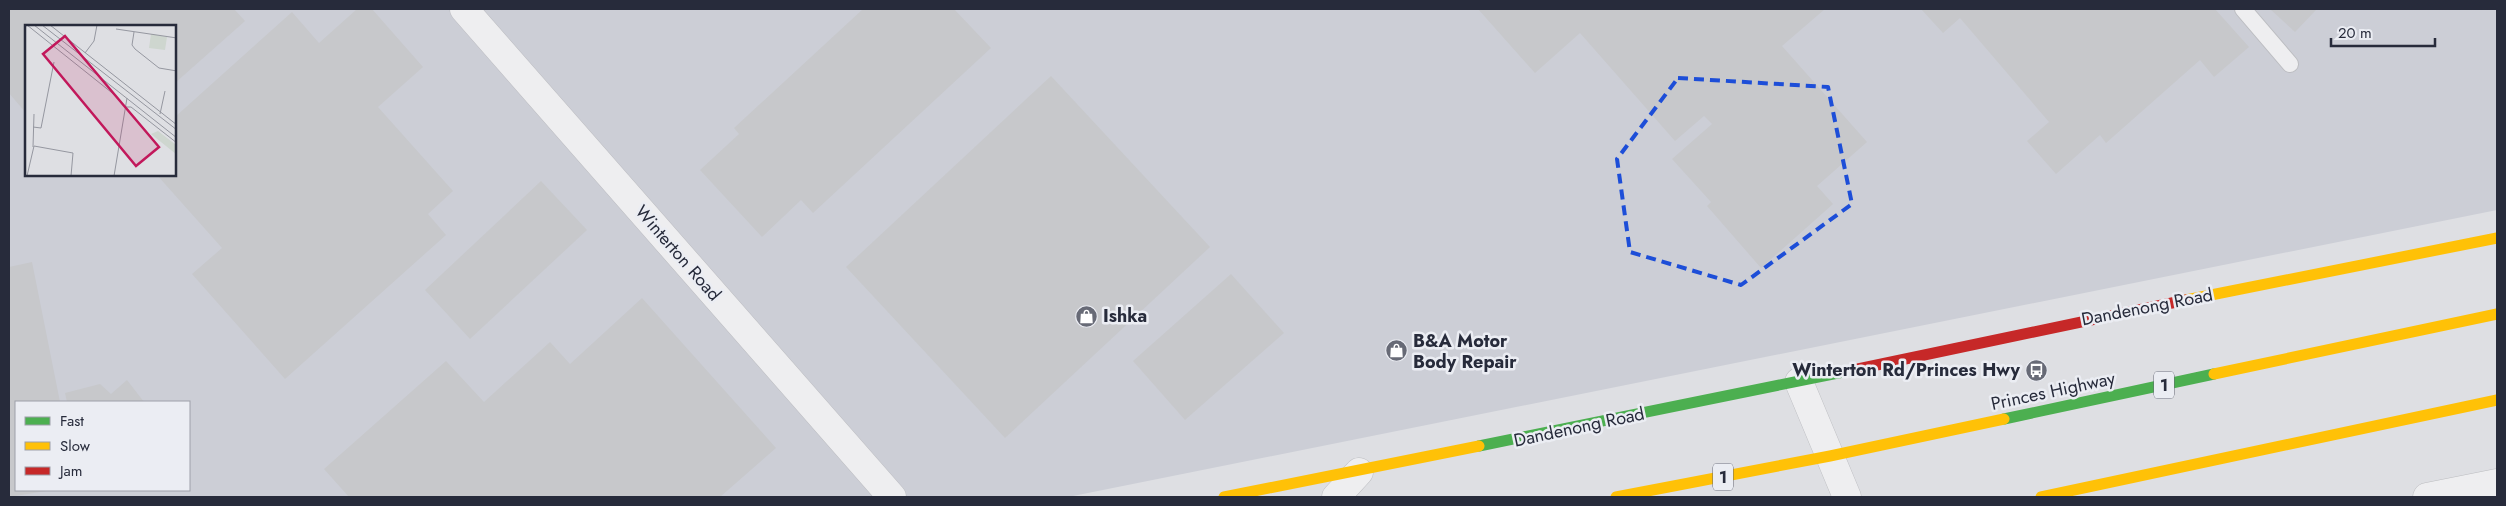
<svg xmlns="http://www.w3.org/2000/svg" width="2506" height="506" font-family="Jost,sans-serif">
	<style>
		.built { fill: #ccced6; fill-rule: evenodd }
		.building { fill: #c7c8cb }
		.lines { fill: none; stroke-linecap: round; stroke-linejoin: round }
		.lane-casing { stroke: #bcbdc1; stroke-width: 18 }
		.street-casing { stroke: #bcbdc1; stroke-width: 29 }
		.lane { stroke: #eeeef0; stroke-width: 16 }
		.street { stroke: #eeeef0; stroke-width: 28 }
		.fast { stroke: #4caf50; stroke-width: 11 }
		.slow { stroke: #ffc107; stroke-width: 11 }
		.jam { stroke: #c62828; stroke-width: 11 }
		.marked { fill: none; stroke: #1d4ed8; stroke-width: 4; stroke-dasharray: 10 6; stroke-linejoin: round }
		.labels { text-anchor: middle; stroke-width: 5; stroke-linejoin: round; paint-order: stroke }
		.shield { fill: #ebedf3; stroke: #626572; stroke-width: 1 }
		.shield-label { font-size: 16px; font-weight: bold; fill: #272b3b }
		.street-label { font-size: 18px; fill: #272b3b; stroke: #ebedf3 }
		.poi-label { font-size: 18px; font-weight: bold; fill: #272b3b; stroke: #ebedf3; text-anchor: start }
		.inset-road { fill: none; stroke: #9597a0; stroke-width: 1 }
		.view { fill: #c2185b; fill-opacity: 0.15; stroke: #c2185b; stroke-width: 2.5 }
		.inset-edge { fill: none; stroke: #272b3b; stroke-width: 2.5 }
	</style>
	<rect width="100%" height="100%" fill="#dedfe3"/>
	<path class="built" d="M9 9H2497V210L1068 497H9ZM26 26H175V175H26ZM16 402H189V490H16Z"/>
	<g class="building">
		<polygon points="9,9 234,9 245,21 175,83 175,26 26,26 26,113 9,93"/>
		<polygon points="357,9 372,9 423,67 378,107 453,191 428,214 446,235 285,379 192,274 222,248 157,175 175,175 175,117 292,12 319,43"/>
		<polygon points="863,9 954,9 991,48 813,213 801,200 762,237 700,170 739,134 734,128"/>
		<polygon points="1478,9 1825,9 1782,46 1867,142 1817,186 1833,204 1761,268 1707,206 1711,202 1672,159 1712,124 1704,116 1675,141 1580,33 1535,73"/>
		<polygon points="1921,9 2215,9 2249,47 2214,77 2200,60 2106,143 2100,135 2056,174 2027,141 2049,122 1960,18 1943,33"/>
		<polygon points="2270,9 2317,9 2295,32"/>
		<polygon points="1051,76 1210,247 1005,438 846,267"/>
		<polygon points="541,181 587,230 470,339 425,290"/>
		<polygon points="32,262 60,402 16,402 16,490 46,491 9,497 9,267"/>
		<polygon points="1231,274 1284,333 1185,420 1133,361"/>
		<polygon points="642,298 776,448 720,497 349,497 324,469 446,361 484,402 550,342 570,364"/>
		<polygon points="127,380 144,402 67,402 65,393 100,384 111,394"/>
	</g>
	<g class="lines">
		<defs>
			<polyline id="lane" points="2243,9 2290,64"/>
			<g id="street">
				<polyline points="464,9 892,497"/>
				<polyline points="1799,382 1847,497"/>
				<polyline points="1336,497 1359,472"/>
				<polyline points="2427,497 2497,483"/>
			</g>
		</defs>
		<use href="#lane" class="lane-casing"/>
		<use href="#street" class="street-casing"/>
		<use href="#lane" class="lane"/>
		<use href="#street" class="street"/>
		<g class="fast">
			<polyline points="2004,419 2214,374"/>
			<polyline points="1479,446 1853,370"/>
		</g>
		<g class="slow">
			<polyline points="2186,300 2497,238"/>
			<polyline points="2214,374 2497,314"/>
			<polyline points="1224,497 1479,446"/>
			<polyline points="1616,497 1830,456 2004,419"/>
			<polyline points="2041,497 2497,400"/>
		</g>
		<polyline class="jam" points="1853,370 2186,300"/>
	</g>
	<path class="marked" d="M1678 78 1828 87 1852 204 1741 285 1630 252 1617 159Z"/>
	<defs>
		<symbol id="shop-disc" viewBox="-11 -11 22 22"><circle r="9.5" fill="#676a76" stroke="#ebedf3"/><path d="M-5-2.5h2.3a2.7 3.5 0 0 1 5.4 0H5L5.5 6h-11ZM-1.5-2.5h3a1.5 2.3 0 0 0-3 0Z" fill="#fff"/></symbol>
		<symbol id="bus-disc" viewBox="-11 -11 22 22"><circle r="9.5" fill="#676a76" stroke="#ebedf3"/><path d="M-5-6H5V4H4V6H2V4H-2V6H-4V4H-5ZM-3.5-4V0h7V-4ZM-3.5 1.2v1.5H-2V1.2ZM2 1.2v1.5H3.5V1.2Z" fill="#fff"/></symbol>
	</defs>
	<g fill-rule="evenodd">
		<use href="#shop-disc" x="1074" y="304" width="25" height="25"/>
		<use href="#shop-disc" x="1384" y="338" width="25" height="25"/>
		<use href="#bus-disc" x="2024" y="358" width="25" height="25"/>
	</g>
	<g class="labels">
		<g class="shield">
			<rect x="2154" y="371.5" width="20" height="27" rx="4"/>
			<rect x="1713" y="463.5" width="20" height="27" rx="4"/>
		</g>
		<g class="shield-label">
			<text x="2164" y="391">1</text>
			<text x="1723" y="483">1</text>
		</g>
		<g class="street-label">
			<text transform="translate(678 253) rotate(49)" y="6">Winterton Road</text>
			<text transform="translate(2147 307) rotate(-11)" y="6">Dandenong Road</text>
			<text transform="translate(2053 391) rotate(-12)" y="6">Princes Highway</text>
			<text transform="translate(1579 427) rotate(-12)" y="6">Dandenong Road</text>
		</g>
		<g class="poi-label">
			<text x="1103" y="322">Ishka</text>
			<text x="1413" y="347">B&amp;A Motor<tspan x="1413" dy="21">Body Repair</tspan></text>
			<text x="2020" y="376" text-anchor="end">Winterton Rd/Princes Hwy</text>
		</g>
	</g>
	<g transform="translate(25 25)">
		<rect width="151" height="151" fill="#dedfe3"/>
		<path d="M126 9 142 12 140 25 124 23ZM133 106 151 120V129L126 109Z" fill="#ced6cf"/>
		<path class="inset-road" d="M2 0 91 71M9 0 152 113M17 0 152 105M25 0 152 100M91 4 152 13M109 7 107 20 110 24 134 43 152 46M60 28 69 16 72 0M100 82H106L152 118M135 89 140 66M8 102 16 103 29 37M8 122 9 89M2 151 9 121 48 128 46 151M89 151 102 73"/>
		<path class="view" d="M40 11 134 122 111 141 18 29Z"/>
		<rect width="151" height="151" class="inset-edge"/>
	</g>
	<rect width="2506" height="506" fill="none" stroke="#272b3b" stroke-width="20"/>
	<rect x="15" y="401" width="175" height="90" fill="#ebedf3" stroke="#9d9fa9"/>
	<rect x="25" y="417" width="25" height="8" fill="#4caf50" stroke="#9d9fa9"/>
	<text x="60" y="426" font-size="15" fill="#272b3b">Fast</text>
	<rect x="25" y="442" width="25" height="8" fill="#ffc107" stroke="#9d9fa9"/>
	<text x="60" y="451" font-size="15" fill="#272b3b">Slow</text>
	<rect x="25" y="467" width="25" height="8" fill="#c62828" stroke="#9d9fa9"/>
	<text x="60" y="476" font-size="15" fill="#272b3b">Jam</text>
	<path d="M2331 38v8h104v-8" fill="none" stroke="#272b3b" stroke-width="2.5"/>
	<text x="2338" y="38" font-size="15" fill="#272b3b" stroke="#ebedf3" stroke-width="4" paint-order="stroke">20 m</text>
</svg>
